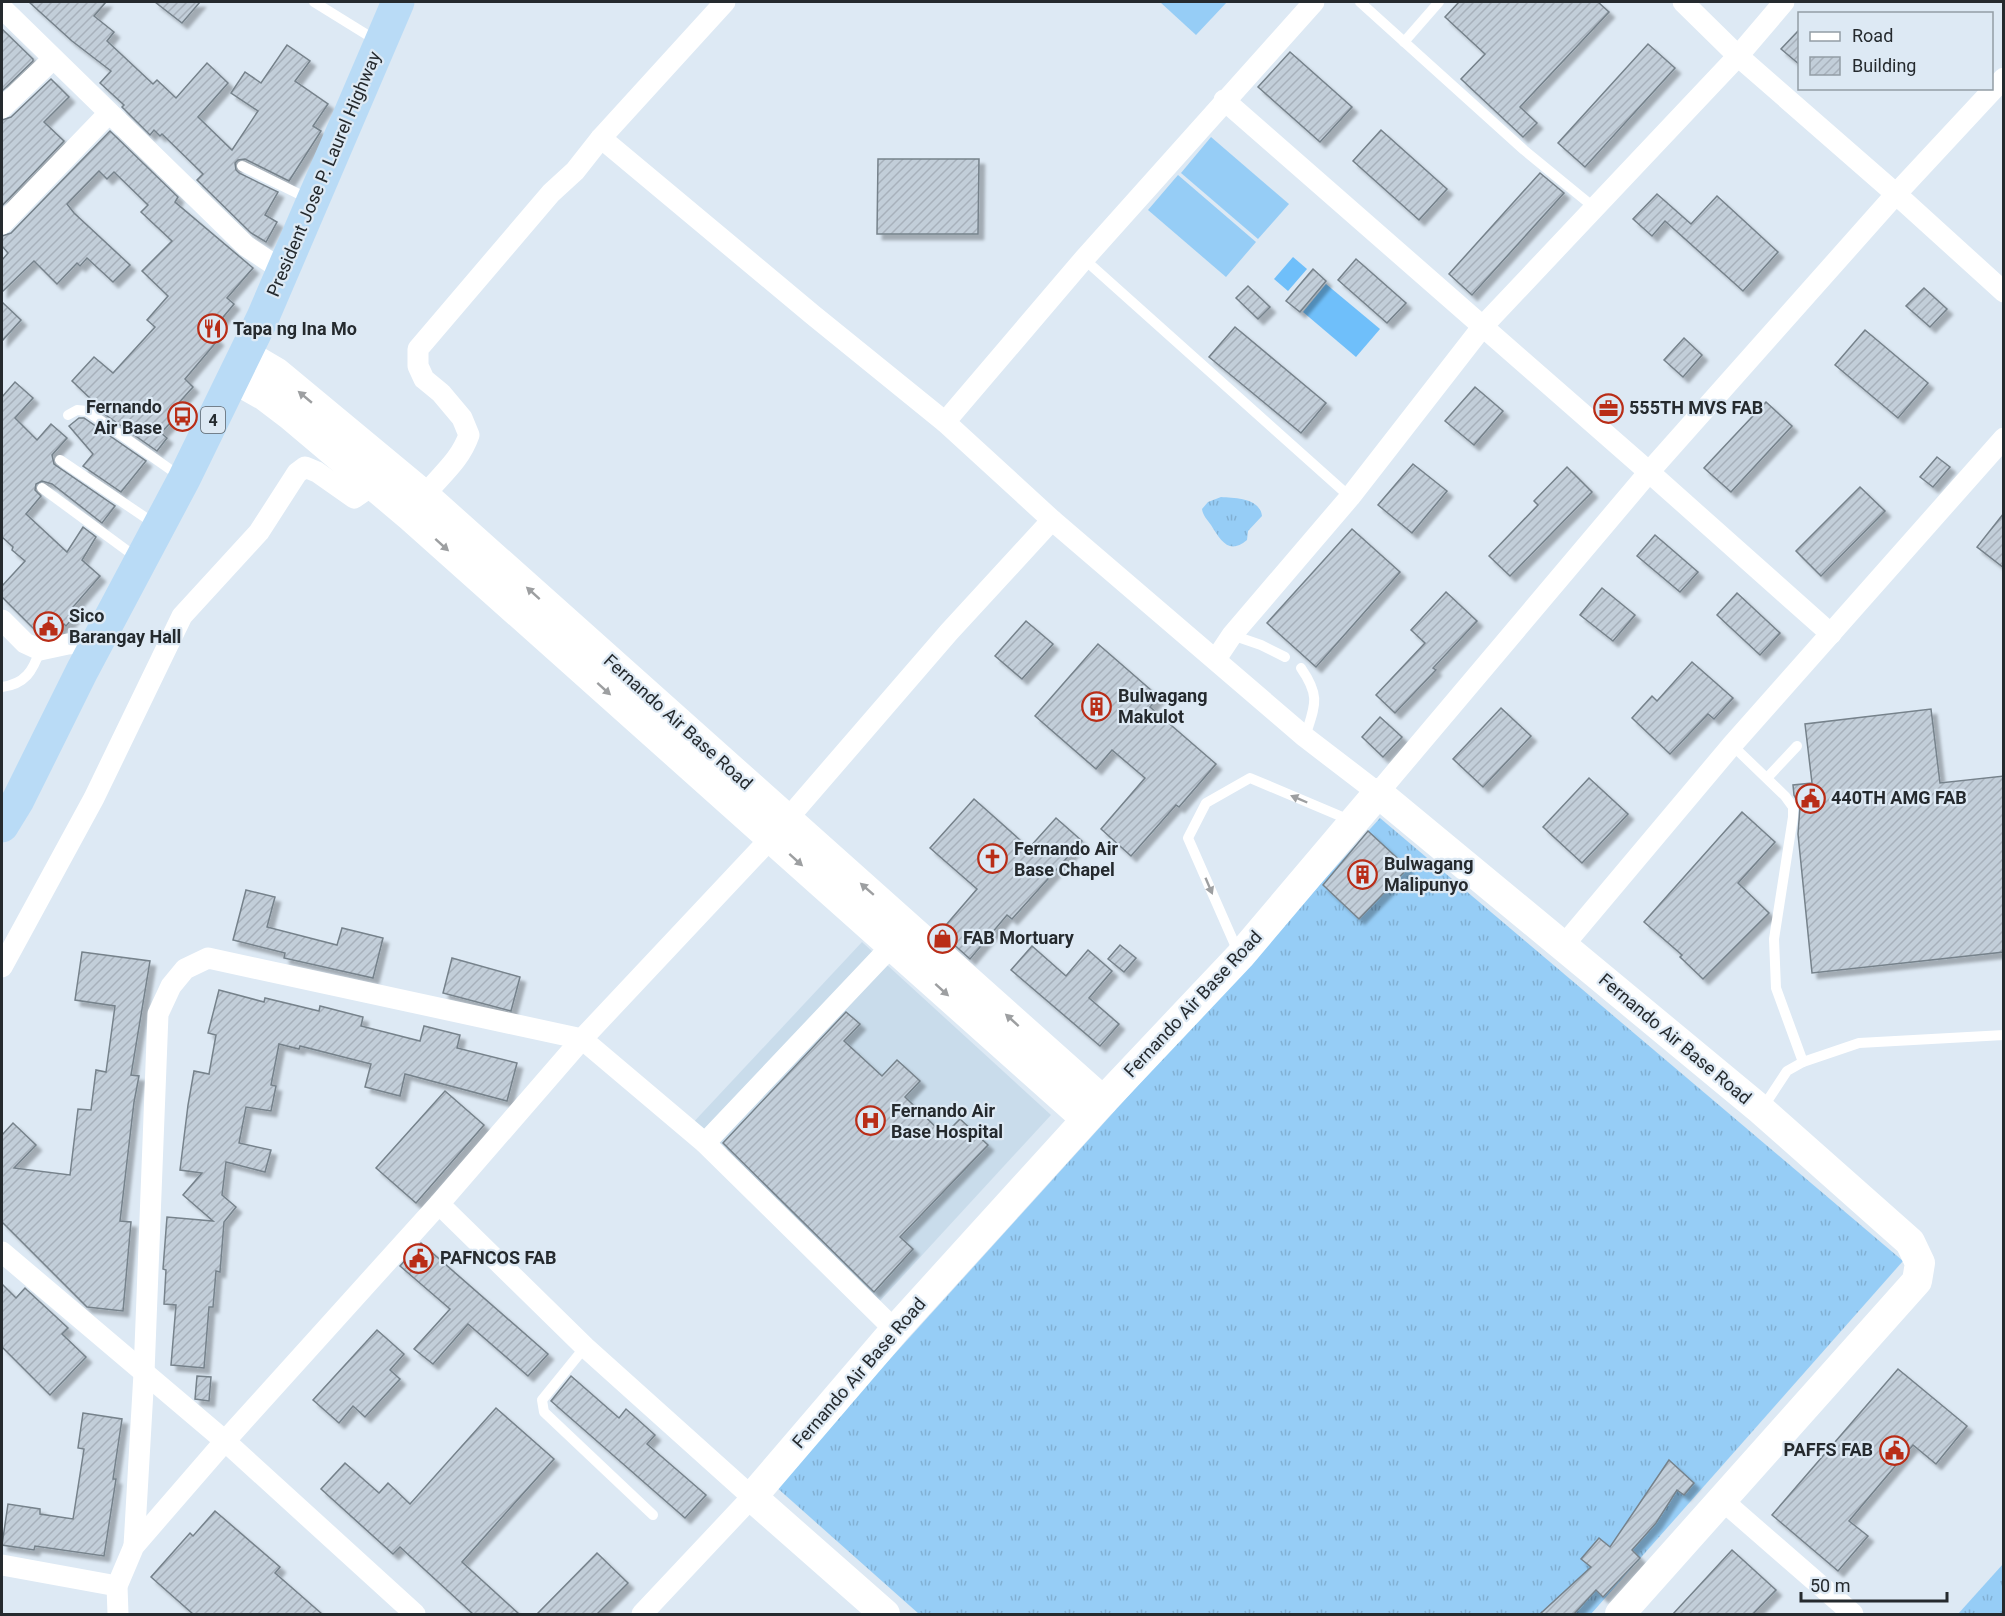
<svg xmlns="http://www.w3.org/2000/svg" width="2005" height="1616" font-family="Roboto,sans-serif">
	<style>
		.built { fill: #c9dceb }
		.grass { fill: url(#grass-tufts) }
		.garden { fill: #96cdf6 }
		.water { fill: #6fbffa }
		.building { fill: url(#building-hatch); stroke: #76828b; stroke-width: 1.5; filter: url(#shadow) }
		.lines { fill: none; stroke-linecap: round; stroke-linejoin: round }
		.lane { stroke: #fff; stroke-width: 10 }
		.street { stroke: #fff; stroke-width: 21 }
		.secondary { stroke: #fff; stroke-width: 30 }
		.highway { stroke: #b9dbf6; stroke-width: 33 }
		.oneway { fill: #9d9fa1 }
		.labels { text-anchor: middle; stroke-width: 4.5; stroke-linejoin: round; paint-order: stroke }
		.shield { fill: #dde9f4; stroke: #5c6369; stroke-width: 1.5 }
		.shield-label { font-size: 16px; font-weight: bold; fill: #252a2e }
		.street-label { font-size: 18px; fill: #252a2e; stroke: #dde9f4 }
		.poi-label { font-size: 18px; font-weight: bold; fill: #252a2e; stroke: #dde9f4; text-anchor: start }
	</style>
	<defs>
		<pattern id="grass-tufts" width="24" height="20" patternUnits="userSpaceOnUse" patternTransform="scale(1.5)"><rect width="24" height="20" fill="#96cdf6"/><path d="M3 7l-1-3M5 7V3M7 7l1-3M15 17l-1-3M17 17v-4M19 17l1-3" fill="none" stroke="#81b0d3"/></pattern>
		<pattern id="building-hatch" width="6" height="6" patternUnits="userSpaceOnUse" patternTransform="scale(1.5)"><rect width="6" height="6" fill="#c2ced9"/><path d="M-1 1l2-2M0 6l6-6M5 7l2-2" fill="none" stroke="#a7b1bb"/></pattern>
		<filter id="shadow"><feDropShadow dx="5.5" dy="5.5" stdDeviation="1.5" flood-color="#0004"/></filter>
	</defs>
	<rect width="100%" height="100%" fill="#dde9f4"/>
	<polygon class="built" points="862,942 1051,1115 878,1303 689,1127"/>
	<g class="grass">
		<path d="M1221 497C1235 498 1260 498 1262 516L1248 531 1247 540C1229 555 1221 541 1211 525 1207 519 1203 516 1202 509L1208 502Z"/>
		<polygon points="1380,818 1903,1261 1591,1614 919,1614 775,1486"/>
		<polygon points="2003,1564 2003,1614 1958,1614"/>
	</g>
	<g class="garden">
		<polygon points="1160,2 1227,2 1196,35"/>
		<polygon points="1211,137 1289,204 1258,239 1181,173"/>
		<polygon points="1178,175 1256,242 1226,277 1148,210"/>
	</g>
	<g class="water">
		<polygon points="1293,257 1307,269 1288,291 1274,279"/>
		<polygon points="1326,284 1380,329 1356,357 1303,312"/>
	</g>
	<g class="building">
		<polygon points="29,2 106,2 94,16 114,32 107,41 153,84 157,80 176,98 207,63 228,83 198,117 232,150 258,111 231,93 245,72 261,83 287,45 310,61 295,81 328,104 313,126 321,131 289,181 245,159 238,160 235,163 236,170 239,173 278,192 265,215 277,222 266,242 251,233 197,180 203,174 162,134 160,136 154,130 150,135 122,107 124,105 100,83 111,71 72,41"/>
		<polygon points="155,2 200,2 182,23"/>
		<polygon points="1459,2 1598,2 1609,12 1520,107 1537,123 1523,137 1461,79 1485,54 1445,17"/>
		<polygon points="2,29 33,59 33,61 2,91"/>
		<polygon points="1800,29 1800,65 1781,49"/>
		<polygon points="1648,44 1675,68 1585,167 1558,143"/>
		<polygon points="1290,52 1352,107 1320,142 1258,87"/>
		<polygon points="51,79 69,97 44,122 64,141 2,206 2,120 11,117"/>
		<polygon points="1381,130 1447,189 1419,220 1353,161"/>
		<polygon points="110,131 178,197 175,202 253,268 227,298 234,304 210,333 218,340 185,379 193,387 176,406 181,411 161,433 167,438 157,451 93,406 96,404 72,381 94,357 113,373 155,327 147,320 168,296 142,271 172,241 141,212 148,205 114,172 107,179 99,171 67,204 74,213 130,265 113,282 87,258 80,266 77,263 57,284 34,261 2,292 2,260 8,253 2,246 2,236 11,233"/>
		<polygon points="878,159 979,159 978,234 877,234"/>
		<polygon points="1540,173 1564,193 1472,295 1449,274"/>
		<polygon points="1657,194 1691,224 1717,196 1778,252 1743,291 1665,221 1652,236 1633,219"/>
		<polygon points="1356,259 1406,303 1387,323 1338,280"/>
		<polygon points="1313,269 1326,281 1300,312 1286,301"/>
		<polygon points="1248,286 1270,307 1258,319 1236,298"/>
		<polygon points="1924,288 1947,309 1930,327 1906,306"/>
		<polygon points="2,302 21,320 2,341"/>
		<polygon points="1235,327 1326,403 1301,433 1209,357"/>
		<polygon points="1865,330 1928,383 1898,418 1835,365"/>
		<polygon points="1684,338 1702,355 1683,377 1664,360"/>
		<polygon points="15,382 33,398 15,418 37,440 51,424 67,438 52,455 54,464 115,506 102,523 52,484 42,481 36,484 35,490 41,496 26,514 67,552 83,527 96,537 82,560 100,576 73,607 79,611 66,626 64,624 55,634 42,637 2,597 2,586 25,561 12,550 13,547 2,537 2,397"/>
		<polygon points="1475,387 1503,411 1474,445 1445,421"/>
		<polygon points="1766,402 1792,426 1731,492 1704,468"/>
		<polygon points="79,418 84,418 146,461 121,492 83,466 93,454 69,426"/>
		<polygon points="1937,457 1950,467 1933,487 1920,477"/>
		<polygon points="1413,464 1447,491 1412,533 1378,505"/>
		<polygon points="1567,467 1592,492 1510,576 1489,556 1538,505 1534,501"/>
		<polygon points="1860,487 1885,511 1821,576 1796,551"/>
		<polygon points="2004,513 2004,568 1977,547"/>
		<polygon points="1352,529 1400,572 1316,667 1267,623"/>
		<polygon points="1655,535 1698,572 1680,592 1637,556"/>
		<polygon points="1602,588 1635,615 1613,641 1580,615"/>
		<polygon points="1446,592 1477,621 1433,668 1436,670 1395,713 1376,695 1425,643 1411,630"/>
		<polygon points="1737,593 1780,633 1760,655 1717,615"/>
		<polygon points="1026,621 1053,644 1022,679 995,656"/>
		<polygon points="1098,644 1159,697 1150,707 1216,764 1179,807 1176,805 1131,856 1101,829 1145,778 1112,750 1096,769 1035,716"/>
		<polygon points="1692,662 1733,698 1714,719 1708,714 1670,754 1632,718 1652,696 1657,701"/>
		<polygon points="1501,708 1531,736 1483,787 1453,759"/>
		<polygon points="1931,709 1940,783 2004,776 2004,952 1812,973 1798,834 1800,807 1794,795 1793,785 1812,783 1805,724"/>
		<polygon points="1380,717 1402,737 1383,757 1362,737"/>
		<polygon points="1589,778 1628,814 1582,863 1543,827"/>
		<polygon points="974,799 1029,848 1056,818 1082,841 1012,919 1007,915 970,959 940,932 977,889 930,848"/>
		<polygon points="1742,812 1775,842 1738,883 1769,913 1703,979 1680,957 1682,955 1644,922"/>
		<polygon points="1368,831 1408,868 1359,919 1323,885"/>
		<polygon points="246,890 275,897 267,927 337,945 342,928 383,938 373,978 284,958 285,953 233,940"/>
		<polygon points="1120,945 1136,958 1124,972 1108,959"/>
		<polygon points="1032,946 1066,976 1088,950 1112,971 1089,998 1119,1024 1100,1046 1011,970"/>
		<polygon points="82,952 150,961 131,1075 139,1076 134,1102 120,1221 131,1222 123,1311 87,1307 2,1222 2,1135 13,1123 36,1145 14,1168 70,1175 78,1109 91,1110 96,1070 106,1072 115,1006 75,1000"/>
		<polygon points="452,958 520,977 511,1011 443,993"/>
		<polygon points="219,990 264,1002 265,998 319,1011 320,1006 363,1017 361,1026 420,1041 424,1026 460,1035 457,1048 517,1063 507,1101 405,1074 400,1096 365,1087 371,1064 300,1046 299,1049 279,1044 271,1085 276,1086 271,1111 246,1107 239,1143 271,1150 265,1172 226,1162 222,1195 236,1207 224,1222 220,1272 216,1271 213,1307 209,1307 204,1368 171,1365 176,1305 164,1304 166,1270 163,1269 167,1217 213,1221 183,1195 202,1173 180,1170 188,1105 194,1071 209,1074 216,1035 208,1033"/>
		<polygon points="846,1012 860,1024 844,1041 882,1076 897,1060 920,1081 905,1097 944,1135 960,1119 988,1145 900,1237 913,1249 874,1292 723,1143"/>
		<polygon points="445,1091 484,1125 416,1203 376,1168"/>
		<polygon points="421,1243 548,1354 528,1376 468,1324 433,1364 414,1349 450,1309 400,1266"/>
		<polygon points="2,1284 16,1298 25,1288 27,1290 68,1328 62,1334 86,1357 50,1395 2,1347"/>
		<polygon points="377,1330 404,1354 390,1370 400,1379 365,1417 353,1406 339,1423 313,1400"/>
		<polygon points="1898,1369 1967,1426 1936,1464 1913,1445 1849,1521 1868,1536 1838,1571 1772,1515"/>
		<polygon points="197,1376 211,1377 209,1401 195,1399"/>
		<polygon points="571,1376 619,1418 626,1409 655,1435 647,1444 706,1495 685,1518 551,1401"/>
		<polygon points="496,1408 554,1459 462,1562 519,1614 473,1614 400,1547 393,1554 321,1489 345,1463 379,1493 388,1483 410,1504"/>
		<polygon points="83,1413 122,1419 113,1479 116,1479 104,1556 35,1546 34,1550 2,1545 8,1504 40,1509 40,1514 73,1519 84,1449 78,1448"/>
		<polygon points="1669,1460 1694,1483 1684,1495 1677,1490 1656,1523 1632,1550 1640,1558 1603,1597 1596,1590 1574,1614 1540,1614 1591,1567 1581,1559 1599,1538 1610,1547"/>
		<polygon points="215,1511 280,1567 275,1573 322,1614 193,1614 151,1577 190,1533 193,1536"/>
		<polygon points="1732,1550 1776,1590 1753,1614 1673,1614"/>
		<polygon points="597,1553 628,1583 597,1614 537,1614"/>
	</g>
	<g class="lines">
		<g class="lane">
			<polyline points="314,2 377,41"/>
			<polyline points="1360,2 1524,150 1596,209"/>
			<polyline points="1404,42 1439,2"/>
			<polyline points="242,166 309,199"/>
			<polyline points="1084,259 1350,497"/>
			<polyline points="68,415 77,410 87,411 181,477"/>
			<polyline points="60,460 155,524"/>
			<polyline points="42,488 129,552 137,561"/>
			<polyline points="1232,635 1261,645 1285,657"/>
			<path d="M1301 668C1321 697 1315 705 1305 737"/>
			<path d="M2 687C25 684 33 671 40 650"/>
			<polyline points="1732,745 1785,796 1793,807 1793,817 1774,939 1776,988 1803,1062"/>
			<polyline points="1767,778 1797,746"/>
			<polyline points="1239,954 1188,838 1206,803 1250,778 1352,821"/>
			<polyline points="1762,1109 1787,1071 1803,1062 1859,1043 2004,1035"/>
			<polyline points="585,1347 542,1400 544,1412 653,1515"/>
		</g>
		<g class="street">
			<polyline points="1683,2 1738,56 1896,194 2004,292"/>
			<polyline points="2,8 246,246 282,270"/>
			<polyline points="1224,100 1649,472 1831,634"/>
			<polyline points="2,108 53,59"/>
			<polyline points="601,138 813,315 945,422 1052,520 1305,737 1378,793 1649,472 1896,194 2004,78"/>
			<polyline points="2,224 109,113"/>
			<polyline points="945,422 1084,259 1314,2"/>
			<path d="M417 506C434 479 458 466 469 435L462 418 441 393 424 379 418 366V349L551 193 575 171 601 138 725 2"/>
			<polyline points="2,620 25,643 40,650 68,644 99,641"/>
			<polyline points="1216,659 1232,635 1350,497 1483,326 1738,56 1784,2"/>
			<polyline points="1563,946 1732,745 2004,438"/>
			<polyline points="2,967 94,798 182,616 259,532 297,473 305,467 317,472 354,498 373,485 382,475"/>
			<polyline points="705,1143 901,936"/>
			<polyline points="439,1204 585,1347 752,1497 642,1614"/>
			<polyline points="2,1252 225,1441 415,1614"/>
			<polyline points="1722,1500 1853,1614"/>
			<polyline points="134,1546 144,1373 158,1014 171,986 185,969 208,958 582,1039 705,1143 895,1330"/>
			<polyline points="2,1565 117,1586"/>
			<polyline points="118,1614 117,1586 134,1546 225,1441 439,1204 582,1039 771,838 949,632 1052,520"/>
		</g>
		<g class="secondary">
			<polyline points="245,354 277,373 424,495 1103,1101"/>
			<polyline points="233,378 265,396 290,415 411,517 1086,1119"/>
			<polyline points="885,1614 752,1497 895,1330 1103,1101 1240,956 1378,793 1761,1110 1910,1242 1920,1263 1917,1281 1620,1614"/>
		</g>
		<polyline class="highway" points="2,826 18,800 82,671 184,479 263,317 398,2"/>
	</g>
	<defs><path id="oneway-solid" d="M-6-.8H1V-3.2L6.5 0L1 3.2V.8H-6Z" transform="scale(1.5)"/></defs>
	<g class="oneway">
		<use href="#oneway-solid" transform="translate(305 397) rotate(-140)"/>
		<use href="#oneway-solid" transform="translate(442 545) rotate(42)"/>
		<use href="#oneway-solid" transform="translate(533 593) rotate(-138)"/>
		<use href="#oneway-solid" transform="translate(604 689) rotate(42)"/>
		<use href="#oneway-solid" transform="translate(1299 799) rotate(-157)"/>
		<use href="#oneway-solid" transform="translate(796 860) rotate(42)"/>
		<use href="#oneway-solid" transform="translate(1209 886) rotate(67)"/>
		<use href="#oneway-solid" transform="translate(867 889) rotate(-139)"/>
		<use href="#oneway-solid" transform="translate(942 990) rotate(42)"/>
		<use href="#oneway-solid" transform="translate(1012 1020) rotate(-138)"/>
	</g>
	<defs>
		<symbol id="restaurant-ring" viewBox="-11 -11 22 22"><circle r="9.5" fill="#dde9f4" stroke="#b92d17" stroke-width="1.5"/><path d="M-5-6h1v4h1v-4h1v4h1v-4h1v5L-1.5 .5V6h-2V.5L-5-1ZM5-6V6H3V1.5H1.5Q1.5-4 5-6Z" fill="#b92d17"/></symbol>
		<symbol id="office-ring" viewBox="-11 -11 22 22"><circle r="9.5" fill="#dde9f4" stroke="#b92d17" stroke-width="1.5"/><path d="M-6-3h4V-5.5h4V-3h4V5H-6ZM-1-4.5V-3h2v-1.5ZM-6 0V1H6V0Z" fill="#b92d17"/></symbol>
		<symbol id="bus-ring" viewBox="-11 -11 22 22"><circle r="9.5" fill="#dde9f4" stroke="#b92d17" stroke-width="1.5"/><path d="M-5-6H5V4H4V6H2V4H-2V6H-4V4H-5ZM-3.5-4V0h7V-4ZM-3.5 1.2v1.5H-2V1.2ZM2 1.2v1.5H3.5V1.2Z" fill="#b92d17"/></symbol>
		<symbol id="civic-ring" viewBox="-11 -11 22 22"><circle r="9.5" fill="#dde9f4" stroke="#b92d17" stroke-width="1.5"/><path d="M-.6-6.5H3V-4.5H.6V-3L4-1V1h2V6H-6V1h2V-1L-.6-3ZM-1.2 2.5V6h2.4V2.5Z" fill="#b92d17"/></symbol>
		<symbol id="building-ring" viewBox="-11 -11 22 22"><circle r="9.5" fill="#dde9f4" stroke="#b92d17" stroke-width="1.5"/><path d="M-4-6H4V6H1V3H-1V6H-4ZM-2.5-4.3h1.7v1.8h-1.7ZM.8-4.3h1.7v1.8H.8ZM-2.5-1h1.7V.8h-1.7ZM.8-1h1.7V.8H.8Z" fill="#b92d17"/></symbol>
		<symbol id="church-ring" viewBox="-11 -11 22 22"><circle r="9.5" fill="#dde9f4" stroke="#b92d17" stroke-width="1.5"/><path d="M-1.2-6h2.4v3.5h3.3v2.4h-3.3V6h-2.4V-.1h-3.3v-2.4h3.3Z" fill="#b92d17"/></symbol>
		<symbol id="shop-ring" viewBox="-11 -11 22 22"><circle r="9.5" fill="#dde9f4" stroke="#b92d17" stroke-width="1.5"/><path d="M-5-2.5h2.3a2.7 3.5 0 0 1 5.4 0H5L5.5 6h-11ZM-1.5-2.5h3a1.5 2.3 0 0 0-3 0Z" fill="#b92d17"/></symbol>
		<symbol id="hospital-ring" viewBox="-11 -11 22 22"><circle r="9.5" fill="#dde9f4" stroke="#b92d17" stroke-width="1.5"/><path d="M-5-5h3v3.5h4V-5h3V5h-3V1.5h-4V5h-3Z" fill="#b92d17"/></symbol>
	</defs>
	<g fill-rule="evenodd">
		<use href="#restaurant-ring" x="196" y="312" width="33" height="33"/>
		<use href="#office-ring" x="1592" y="392" width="33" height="33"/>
		<use href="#bus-ring" x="166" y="400" width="33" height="33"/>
		<use href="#civic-ring" x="32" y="610" width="33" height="33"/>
		<use href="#building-ring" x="1080" y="690" width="33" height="33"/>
		<use href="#civic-ring" x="1794" y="782" width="33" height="33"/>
		<use href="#church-ring" x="976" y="842" width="33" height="33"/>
		<use href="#building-ring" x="1346" y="858" width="33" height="33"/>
		<use href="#shop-ring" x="926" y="922" width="33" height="33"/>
		<use href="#hospital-ring" x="854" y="1104" width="33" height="33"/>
		<use href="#civic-ring" x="402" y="1242" width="33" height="33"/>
		<use href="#civic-ring" x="1878" y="1434" width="33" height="33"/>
	</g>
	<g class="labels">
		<rect class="shield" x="201" y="407" width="24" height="26" rx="4.5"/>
		<g class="shield-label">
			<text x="213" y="426">4</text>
		</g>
		<g class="street-label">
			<text transform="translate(324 174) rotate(-67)" y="6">President Jose P. Laurel Highway</text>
			<text transform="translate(678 722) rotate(42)" y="6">Fernando Air Base Road</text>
			<text transform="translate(1193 1004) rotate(-47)" y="6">Fernando Air Base Road</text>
			<text transform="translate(1675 1039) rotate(40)" y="6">Fernando Air Base Road</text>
			<text transform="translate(859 1373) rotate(-49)" y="6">Fernando Air Base Road</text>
		</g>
		<g class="poi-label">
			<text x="233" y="335">Tapa ng Ina Mo</text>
			<text x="162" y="413" text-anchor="end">Fernando<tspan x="162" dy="21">Air Base</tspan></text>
			<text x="1629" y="414">555TH MVS FAB</text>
			<text x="69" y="622">Sico<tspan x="69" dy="21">Barangay Hall</tspan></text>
			<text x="1118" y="702">Bulwagang<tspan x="1118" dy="21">Makulot</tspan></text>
			<text x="1831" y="804">440TH AMG FAB</text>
			<text x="1014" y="855">Fernando Air<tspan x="1014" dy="21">Base Chapel</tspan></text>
			<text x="1384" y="870">Bulwagang<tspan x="1384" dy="21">Malipunyo</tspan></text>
			<text x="963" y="944">FAB Mortuary</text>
			<text x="891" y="1117">Fernando Air<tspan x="891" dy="21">Base Hospital</tspan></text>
			<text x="440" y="1264">PAFNCOS FAB</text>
			<text x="1873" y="1456" text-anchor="end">PAFFS FAB</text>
		</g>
	</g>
	<rect width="2005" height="1616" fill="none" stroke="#252a2e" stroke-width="6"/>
	<rect x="1798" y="12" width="195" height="78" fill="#dde9f4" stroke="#939da5" stroke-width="1.5"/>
	<rect x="1810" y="32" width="30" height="9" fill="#ffffff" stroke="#939da5" stroke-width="1.5"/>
	<text x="1852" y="42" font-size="18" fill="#252a2e">Road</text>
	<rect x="1810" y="57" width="30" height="18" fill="url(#building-hatch)" stroke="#939da5" stroke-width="1.5"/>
	<text x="1852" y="72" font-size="18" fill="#252a2e">Building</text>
	<path d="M1801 1592v9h146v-9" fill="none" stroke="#252a2e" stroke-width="3"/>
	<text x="1810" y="1592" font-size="18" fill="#252a2e" stroke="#dde9f4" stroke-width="4.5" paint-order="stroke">50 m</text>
</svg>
